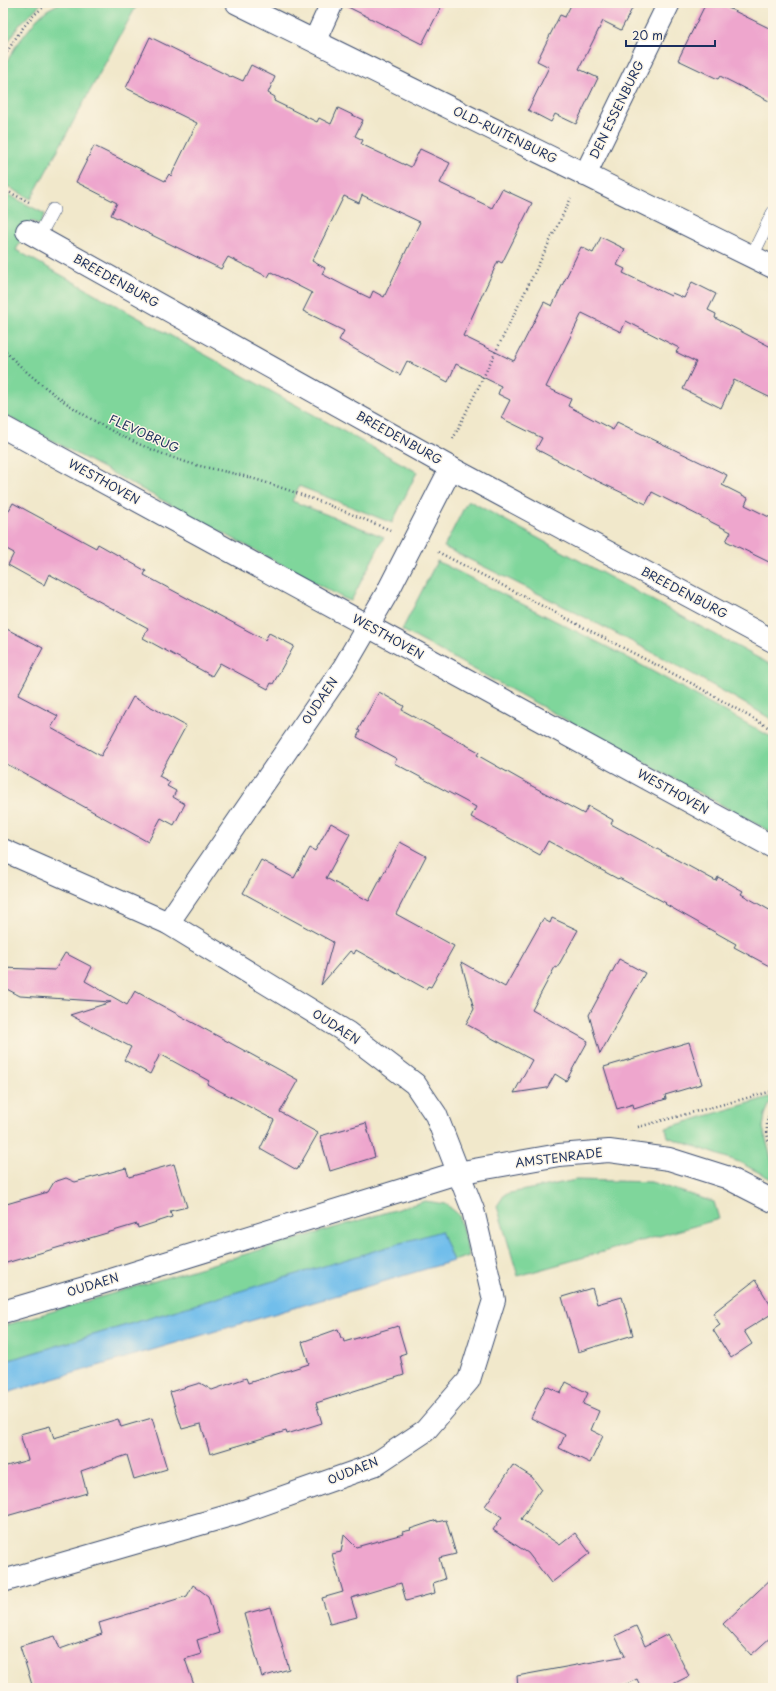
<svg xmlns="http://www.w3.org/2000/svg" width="776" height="1691" font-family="'Playpen Sans',sans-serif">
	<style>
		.green { fill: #7fd69b; stroke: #4d827c }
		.water { fill: #71beeb; stroke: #4676a4 }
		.building { fill: #eea6cd; fill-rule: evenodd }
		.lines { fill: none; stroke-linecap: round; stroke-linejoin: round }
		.service-casing { stroke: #3b4b6e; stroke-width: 14 }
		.minor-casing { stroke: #3b4b6e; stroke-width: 24 }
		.path { stroke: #3b4b6e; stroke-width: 2.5; stroke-dasharray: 1 3; stroke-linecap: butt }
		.service { stroke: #fff; stroke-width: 13 }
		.minor { stroke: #fff; stroke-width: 22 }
		.labels { text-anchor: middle; stroke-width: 3; stroke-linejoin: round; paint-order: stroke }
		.street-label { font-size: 12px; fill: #1b2f5e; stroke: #fcf5e5 }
	</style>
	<rect width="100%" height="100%" fill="#fcf5e5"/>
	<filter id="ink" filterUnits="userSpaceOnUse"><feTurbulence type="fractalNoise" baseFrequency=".025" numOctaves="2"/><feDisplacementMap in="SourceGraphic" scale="8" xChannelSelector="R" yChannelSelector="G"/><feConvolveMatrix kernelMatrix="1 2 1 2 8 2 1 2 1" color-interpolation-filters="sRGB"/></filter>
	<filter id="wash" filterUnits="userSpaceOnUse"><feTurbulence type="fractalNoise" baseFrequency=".012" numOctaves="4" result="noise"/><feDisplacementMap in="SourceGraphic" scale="16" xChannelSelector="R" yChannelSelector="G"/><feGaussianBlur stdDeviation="0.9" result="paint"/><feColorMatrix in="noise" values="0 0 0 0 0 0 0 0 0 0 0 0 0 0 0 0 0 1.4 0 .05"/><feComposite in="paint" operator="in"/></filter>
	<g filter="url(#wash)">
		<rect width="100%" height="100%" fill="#f1e8cb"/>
		<g class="green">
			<polygon points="3,3 42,3 20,24 3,50"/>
			<polygon points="60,3 138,3 31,199 3,184 3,68 16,46 37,19 47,10"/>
			<polygon points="3,192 45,214 40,225 32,221 16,250 417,472 392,523 299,486 292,501 384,537 351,601 343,598 3,414"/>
			<path d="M468 500 773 666V720C667 657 556 602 444 547Z"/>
			<polygon points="437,561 621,654 773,738 773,833 402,630"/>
			<polygon points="773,1096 765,1115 763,1128 773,1166 773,1180 739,1162 668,1137 666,1128"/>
			<polygon points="576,1180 651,1182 714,1202 719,1219 518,1276 497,1206 505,1194"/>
			<polygon points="425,1201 446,1204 459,1215 469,1256 453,1261 441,1232 3,1362 3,1326"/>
		</g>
		<polygon class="water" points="441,1231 453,1261 3,1394 3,1362"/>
		<g id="blocks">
			<g class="building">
				<polygon points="344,3 443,3 422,44 344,5"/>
				<polygon points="567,3 635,3 621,30 603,21 579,69 598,78 576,124 555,114 551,122 528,110 549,67 537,61 560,15 565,17 571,5"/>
				<polygon points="706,3 718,3 773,30 773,103 720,76 718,79 678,60"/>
				<path d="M150 37 231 77 232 76 243 81 251 65 275 77 268 93 275 97 274 101 317 122 319 118 331 124 338 108 363 120 355 136 363 140 361 144 405 165V164L411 167 420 149 450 163 440 183 492 208 502 189 532 203 502 263 498 261 463 336 514 361 544 302 552 306 581 247 593 253 601 237 625 249 617 265 625 269 623 273 671 296 672 293 684 298 692 282 716 294 708 310 716 314 715 318 773 348V399L734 380 721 408 683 389 696 362 676 352 679 348 626 321 621 332 582 313 546 387 571 399 568 406 613 430 617 422 727 475 722 485 748 498 745 505 773 519V564L726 541 731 532 652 492 646 504 591 478 536 449 542 438 501 418 510 400 498 394 501 386 456 364 448 382 407 361 400 375 339 340 344 331 303 311 312 293 271 272 268 277 228 257 221 269 111 215 117 203 76 182 94 146 165 181 169 174 171 176 197 123 126 88ZM362 195 420 222 384 297 373 291 370 298 345 286 322 274 325 268 312 261 344 196 359 203Z"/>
				<polygon points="13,503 96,548 98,544 146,571 144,575 265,640 269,633 294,646 273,684 271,683 268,689 220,663 212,676 143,638 148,628 49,574 44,585 8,565 14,553 3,547 3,521"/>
				<polygon points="3,627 43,648 18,695 58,716 51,728 101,756 133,697 186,726 159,776 170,782 167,786 176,791 173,797 185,804 174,825 161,818 148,842 3,762"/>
				<polygon points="379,692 404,706 402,710 479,752 477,755 532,786 584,814 588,806 613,820 611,824 716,881 718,877 743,891 741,894 773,912 773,968 734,947 736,944 665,904 666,903 619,878 618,879 548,841 540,855 471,817 476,807 394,763 397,759 357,737 360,731 358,730"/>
				<polygon points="331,823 350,834 326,878 369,901 400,842 426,856 396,914 454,946 431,987 428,986 426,989 356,950 354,954 350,951 321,985 333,942 243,893 261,860 294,878 310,848 315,851"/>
				<polygon points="552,918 578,930 557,968 555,967 532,1010 588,1041 566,1081 555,1074 547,1088 514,1093 532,1060 466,1024 474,1009 461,962 505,987 543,919 550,923"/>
				<polygon points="65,953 92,967 85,981 127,1005 135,991 298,1080 280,1112 318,1133 297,1170 260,1149 274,1120 207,1084 209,1081 160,1054 150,1074 124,1060 131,1047 70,1015 111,1002 20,996 3,987 3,968 55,970"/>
				<polygon points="619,959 645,973 600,1054 589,1015"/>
				<polygon points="689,1042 702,1084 665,1095 666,1099 634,1109 633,1104 617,1109 604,1067"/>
				<polygon points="366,1123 375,1157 330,1171 320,1136"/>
				<polygon points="174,1164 187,1207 170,1211 172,1217 138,1228 137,1224 3,1264 3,1205 48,1192 54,1182 66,1178 75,1182 126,1168 129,1177"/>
				<polygon points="755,1280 773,1309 773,1313 744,1331 752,1344 731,1358 713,1330 720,1325 713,1313"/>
				<polygon points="592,1288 597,1304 622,1297 633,1335 578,1352 562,1297"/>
				<polygon points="398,1326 406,1353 400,1355 404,1375 316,1403 322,1423 287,1434 286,1431 210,1454 201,1424 182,1429 170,1392 200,1383 212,1390 246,1378 248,1383 309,1364 302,1342 338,1329 341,1338 343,1338 344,1342"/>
				<polygon points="566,1382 588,1393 583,1404 599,1411 591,1430 603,1436 590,1463 559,1448 565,1435 531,1418 546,1386 561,1393"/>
				<polygon points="152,1418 167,1469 134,1479 127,1455 81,1471 87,1493 3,1517 3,1467 28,1460 20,1434 50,1426 54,1438 118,1419 121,1427"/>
				<polygon points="513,1465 532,1477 541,1489 521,1519 560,1545 575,1533 590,1553 551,1583 528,1553 493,1530 502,1517 485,1506"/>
				<polygon points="437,1520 437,1522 446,1520 456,1554 439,1558 445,1579 433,1583 435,1593 406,1601 401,1583 351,1598 357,1617 330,1624 322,1598 343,1592 332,1554 341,1552 344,1535 356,1547 403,1534 402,1532 411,1530 410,1529"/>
				<polygon points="773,1577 773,1635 751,1655 723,1624"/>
				<polygon points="193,1585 208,1596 219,1633 197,1640 201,1654 185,1659 195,1688 33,1688 20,1646 55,1636 60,1649 102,1634 99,1623 187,1596"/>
				<polygon points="271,1607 289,1669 262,1677 244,1614"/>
				<polygon points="636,1626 645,1646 668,1634 689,1676 665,1688 641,1688 637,1679 618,1688 518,1688 517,1676 625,1656 615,1636"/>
			</g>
		</g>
	</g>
	<g filter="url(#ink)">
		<use href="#blocks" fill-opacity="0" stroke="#3b4b6e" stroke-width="1"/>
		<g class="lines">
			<defs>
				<g id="service">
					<polyline points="38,238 53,210"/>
					<polyline points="752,256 773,213"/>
				</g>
				<g id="minor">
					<polyline points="237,3 773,267"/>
					<polyline points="315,40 332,3"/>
					<polyline points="585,175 669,3"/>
					<polyline points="27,231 451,468 773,641"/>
					<polyline points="3,427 773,847"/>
					<polyline points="3,850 168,923 348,1033 415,1084 436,1115 473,1210 494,1300 469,1380 425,1431 374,1465 238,1513 3,1581"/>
					<polyline points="168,923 344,667 387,593 451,468"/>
					<polyline points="3,1312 98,1284 457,1173 559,1155 609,1151 669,1159 726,1177 773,1201"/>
				</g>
			</defs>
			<use href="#service" class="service-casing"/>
			<use href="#minor" class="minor-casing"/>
			<g class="path">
				<path d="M3 59C15 38 29 15 50 3"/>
				<polyline points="3,189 31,203"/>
				<path d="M3 349C54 402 119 441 189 463 210 469 231 472 251 478 298 492 344 511 390 530"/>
				<polyline points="453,439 571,198"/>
				<polyline points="438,552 693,684 773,730"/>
				<path d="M773 1105C763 1126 767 1135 773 1156"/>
				<polyline points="638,1127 773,1091"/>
			</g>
			<use href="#service" class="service"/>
			<use href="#minor" class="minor"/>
		</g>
	</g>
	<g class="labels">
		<g class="street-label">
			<text transform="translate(617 110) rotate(-64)" y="4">DEN ESSENBURG</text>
			<text transform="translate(505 135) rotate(26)" y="4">OLD-RUITENBURG</text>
			<text transform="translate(116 281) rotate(29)" y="4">BREEDENBURG</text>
			<text transform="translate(144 434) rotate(24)" y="4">FLEVOBRUG</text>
			<text transform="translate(399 438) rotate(29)" y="4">BREEDENBURG</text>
			<text transform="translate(104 482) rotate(29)" y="4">WESTHOVEN</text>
			<text transform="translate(684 593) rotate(28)" y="4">BREEDENBURG</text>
			<text transform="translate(388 637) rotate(29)" y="4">WESTHOVEN</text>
			<text transform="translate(320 701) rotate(-56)" y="4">OUDAEN</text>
			<text transform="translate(673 792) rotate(29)" y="4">WESTHOVEN</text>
			<text transform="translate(336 1027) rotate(33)" y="4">OUDAEN</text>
			<text transform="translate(559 1158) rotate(-7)" y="4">AMSTENRADE</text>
			<text transform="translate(93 1285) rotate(-17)" y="4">OUDAEN</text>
			<text transform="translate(353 1471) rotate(-22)" y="4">OUDAEN</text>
		</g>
	</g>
	<rect width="776" height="1691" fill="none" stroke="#fcf5e5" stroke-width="16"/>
	<path d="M626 40v6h89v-6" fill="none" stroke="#1b2f5e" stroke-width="2"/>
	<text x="632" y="40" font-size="12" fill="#1b2f5e" stroke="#fcf5e5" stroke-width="3" paint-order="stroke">20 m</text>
</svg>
